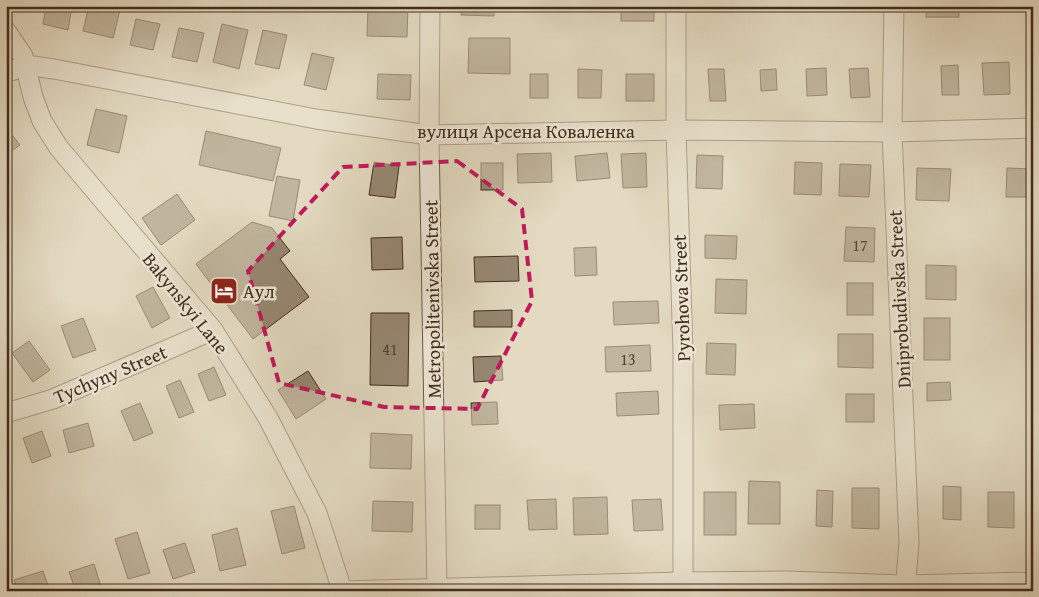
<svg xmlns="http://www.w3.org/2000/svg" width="1039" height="597" font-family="'Gentium Book Plus',serif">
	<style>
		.building { fill: #968772; stroke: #422d1c }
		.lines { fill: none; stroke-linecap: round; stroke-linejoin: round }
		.street-casing { stroke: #6a5845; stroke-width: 21 }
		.street { stroke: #ede7d7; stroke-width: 19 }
		.marked { fill: none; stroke: #c2185b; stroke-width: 4; stroke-dasharray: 10 6; stroke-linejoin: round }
		.labels { text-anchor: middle; stroke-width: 5; stroke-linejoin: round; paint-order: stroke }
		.number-label { font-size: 16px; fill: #574432 }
		.street-label { font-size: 19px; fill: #422d1c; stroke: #ede7d7 }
		.poi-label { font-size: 19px; fill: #422d1c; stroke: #ede7d7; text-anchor: start }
	</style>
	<rect width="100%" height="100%" fill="#e3dac1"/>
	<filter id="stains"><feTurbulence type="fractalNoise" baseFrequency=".004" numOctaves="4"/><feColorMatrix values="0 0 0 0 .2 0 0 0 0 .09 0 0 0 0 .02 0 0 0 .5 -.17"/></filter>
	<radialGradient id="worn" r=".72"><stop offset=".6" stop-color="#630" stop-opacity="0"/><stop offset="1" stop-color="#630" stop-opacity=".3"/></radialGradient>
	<g class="building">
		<polygon points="46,6 72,6 68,30 43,24"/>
		<polygon points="89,6 105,6 120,10 113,38 83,31"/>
		<polygon points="368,6 408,6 407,37 367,36"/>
		<polygon points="462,6 494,6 494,16 461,15"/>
		<rect x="621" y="6" width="33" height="15"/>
		<rect x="842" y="6" width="23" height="3"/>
		<rect x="926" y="6" width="33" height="11"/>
		<polygon points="136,19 160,24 153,50 130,45"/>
		<polygon points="222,24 248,30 239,69 213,62"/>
		<polygon points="179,28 204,33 197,62 172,57"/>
		<polygon points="263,30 287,35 279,69 255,64"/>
		<polygon points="469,38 510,38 510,74 468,73"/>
		<polygon points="312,53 334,58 326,90 304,85"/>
		<polygon points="1009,62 1010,94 984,95 982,63"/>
		<polygon points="958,65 959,95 942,95 941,66"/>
		<polygon points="1028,65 1033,65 1033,93 1029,93"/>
		<polygon points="826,68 827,95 807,96 806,69"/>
		<polygon points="868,68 870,97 851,98 849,69"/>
		<polygon points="578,69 602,70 601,98 578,98"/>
		<polygon points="708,69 724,69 726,101 710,101"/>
		<polygon points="776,69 777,90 761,91 760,70"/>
		<polygon points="378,74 411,75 410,100 377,99"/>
		<rect x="530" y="74" width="18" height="24"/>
		<rect x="626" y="74" width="28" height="27"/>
		<polygon points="96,109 127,116 119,153 87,145"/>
		<polygon points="6,127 20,145 6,155"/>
		<polygon points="206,131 281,148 273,181 199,165"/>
		<polygon points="551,153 552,182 518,183 517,154"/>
		<polygon points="607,153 610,178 577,181 575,156"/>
		<polygon points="646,153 647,187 623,188 621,154"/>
		<polygon points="697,155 723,156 722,189 696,188"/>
		<polygon points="374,162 399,166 395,198 369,195"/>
		<polygon points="795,162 822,163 821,195 794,194"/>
		<rect x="481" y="163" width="22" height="27"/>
		<polygon points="840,164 871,165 869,197 839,196"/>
		<polygon points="917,168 951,169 949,201 916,200"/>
		<polygon points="1007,168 1033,169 1033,197 1006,197"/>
		<polygon points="277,176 300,180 293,221 269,216"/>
		<polygon points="177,194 195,220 161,245 142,218"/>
		<polygon points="252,222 272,228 290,251 280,259 309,297 253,339 196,264"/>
		<polygon points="846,227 875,228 874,262 844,261"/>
		<polygon points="705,235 737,236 736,259 705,258"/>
		<polygon points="402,237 403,269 372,270 371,238"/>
		<polygon points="596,247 597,275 575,276 574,248"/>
		<polygon points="518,256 519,281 475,282 474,257"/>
		<polygon points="926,265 956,266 956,300 926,299"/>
		<polygon points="716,279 747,280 746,314 715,313"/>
		<rect x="847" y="283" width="26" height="32"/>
		<polygon points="153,287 170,318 152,328 136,296"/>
		<polygon points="658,301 659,323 614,325 613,302"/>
		<polygon points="512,310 512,327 474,327 474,311"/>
		<polygon points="371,313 409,313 408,386 370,385"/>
		<polygon points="83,318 96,350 73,358 61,326"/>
		<rect x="924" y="318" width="26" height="42"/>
		<polygon points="838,334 873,334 873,368 838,367"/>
		<polygon points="29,341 50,370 33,382 12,353"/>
		<polygon points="707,343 736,344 735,375 706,374"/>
		<polygon points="650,345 651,371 606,372 605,347"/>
		<polygon points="501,356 503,380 474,382 473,357"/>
		<polygon points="214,367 226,395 209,401 198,374"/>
		<polygon points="308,371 326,399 296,419 278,390"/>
		<polygon points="180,380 194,412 179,418 166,386"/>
		<polygon points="950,382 951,400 927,401 927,383"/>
		<polygon points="658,391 659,414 617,416 616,393"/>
		<rect x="846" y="394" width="28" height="28"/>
		<polygon points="497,402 498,424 472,425 471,403"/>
		<polygon points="140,403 153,433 134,441 121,411"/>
		<polygon points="754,404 755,428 720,430 719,405"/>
		<polygon points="88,423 94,446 69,453 63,430"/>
		<polygon points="42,431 51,456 32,463 23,438"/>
		<polygon points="371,433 412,435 411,469 370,468"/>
		<polygon points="749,481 780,482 780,524 748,524"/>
		<polygon points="943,486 961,487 961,520 943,519"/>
		<polygon points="852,488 879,488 879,529 852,528"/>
		<polygon points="817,490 833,491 832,527 816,526"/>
		<rect x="704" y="492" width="32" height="43"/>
		<polygon points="988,492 1014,492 1014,528 988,527"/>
		<polygon points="607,497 608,534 574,535 573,498"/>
		<polygon points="556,499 557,529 529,530 527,500"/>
		<polygon points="661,499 663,530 634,531 632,500"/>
		<polygon points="373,501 413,502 412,532 372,531"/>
		<rect x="475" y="505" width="25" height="24"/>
		<polygon points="294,506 305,548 282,554 271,511"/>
		<polygon points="237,528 246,565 220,571 212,535"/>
		<polygon points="137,532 150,573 128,579 115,539"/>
		<polygon points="185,543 195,572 173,579 163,550"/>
		<polygon points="94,564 102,590 76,591 69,572"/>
		<polygon points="43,571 50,591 17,591 14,580"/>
	</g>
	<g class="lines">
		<defs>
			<g id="street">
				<polyline points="430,6 429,135 437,591"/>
				<polyline points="676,6 676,130 683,352 683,591"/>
				<polyline points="894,6 892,132 909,543 905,591"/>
				<polyline points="6,31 23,56 33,97 42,121 59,148 213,330 268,418 317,513 342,590"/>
				<polyline points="6,73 26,65 54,69 316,119 429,135 676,130 892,132 1033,128"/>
				<polyline points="6,413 53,399 213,330"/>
				<polyline points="340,591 682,582 786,581 905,585 1033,582"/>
			</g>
		</defs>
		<use href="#street" class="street-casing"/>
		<use href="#street" class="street"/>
	</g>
	<path d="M0 0H1039V597H0ZM457 161 522 209 532 301 477 409 384 407 279 383 248 271 343 167Z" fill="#e3dac1" fill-opacity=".55" fill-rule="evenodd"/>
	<path class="marked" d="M457 161 522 209 532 301 477 409 384 407 279 383 248 271 343 167Z"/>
	<defs>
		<symbol id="hotel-square" viewBox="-11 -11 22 22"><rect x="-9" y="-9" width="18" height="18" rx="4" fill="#8f2418" stroke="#ede7d7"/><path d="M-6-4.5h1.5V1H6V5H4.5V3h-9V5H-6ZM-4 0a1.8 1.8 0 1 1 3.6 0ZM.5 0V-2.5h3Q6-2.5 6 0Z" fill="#fff"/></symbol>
	</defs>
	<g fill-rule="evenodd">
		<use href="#hotel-square" x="208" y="275" width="32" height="32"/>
	</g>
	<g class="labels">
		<g class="number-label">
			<text x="860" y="251">17</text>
			<text x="390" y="355">41</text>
			<text x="628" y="365">13</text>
		</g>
		<g class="street-label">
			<text x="526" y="138">вулиця Арсена Коваленка</text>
			<text transform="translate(681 298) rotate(-92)" y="7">Pyrohova Street</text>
			<text transform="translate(432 299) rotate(-91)" y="7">Metropolitenivska Street</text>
			<text transform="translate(899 299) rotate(-93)" y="7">Dniprobudivska Street</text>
			<text transform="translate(186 303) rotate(51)" y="7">Bakynskyi Lane</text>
			<text transform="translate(110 374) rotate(-23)" y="7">Tychyny Street</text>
		</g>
		<g class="poi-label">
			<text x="243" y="298">Аул</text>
		</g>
	</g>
	<rect width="1039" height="597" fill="none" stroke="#e3dac1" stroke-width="25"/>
	<rect x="8" y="8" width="1024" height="582" fill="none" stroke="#422d1c" stroke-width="2.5"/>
	<rect x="12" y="12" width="1014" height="572" fill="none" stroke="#422d1c"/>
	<rect width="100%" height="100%" filter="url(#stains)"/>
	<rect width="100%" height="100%" fill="url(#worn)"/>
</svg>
